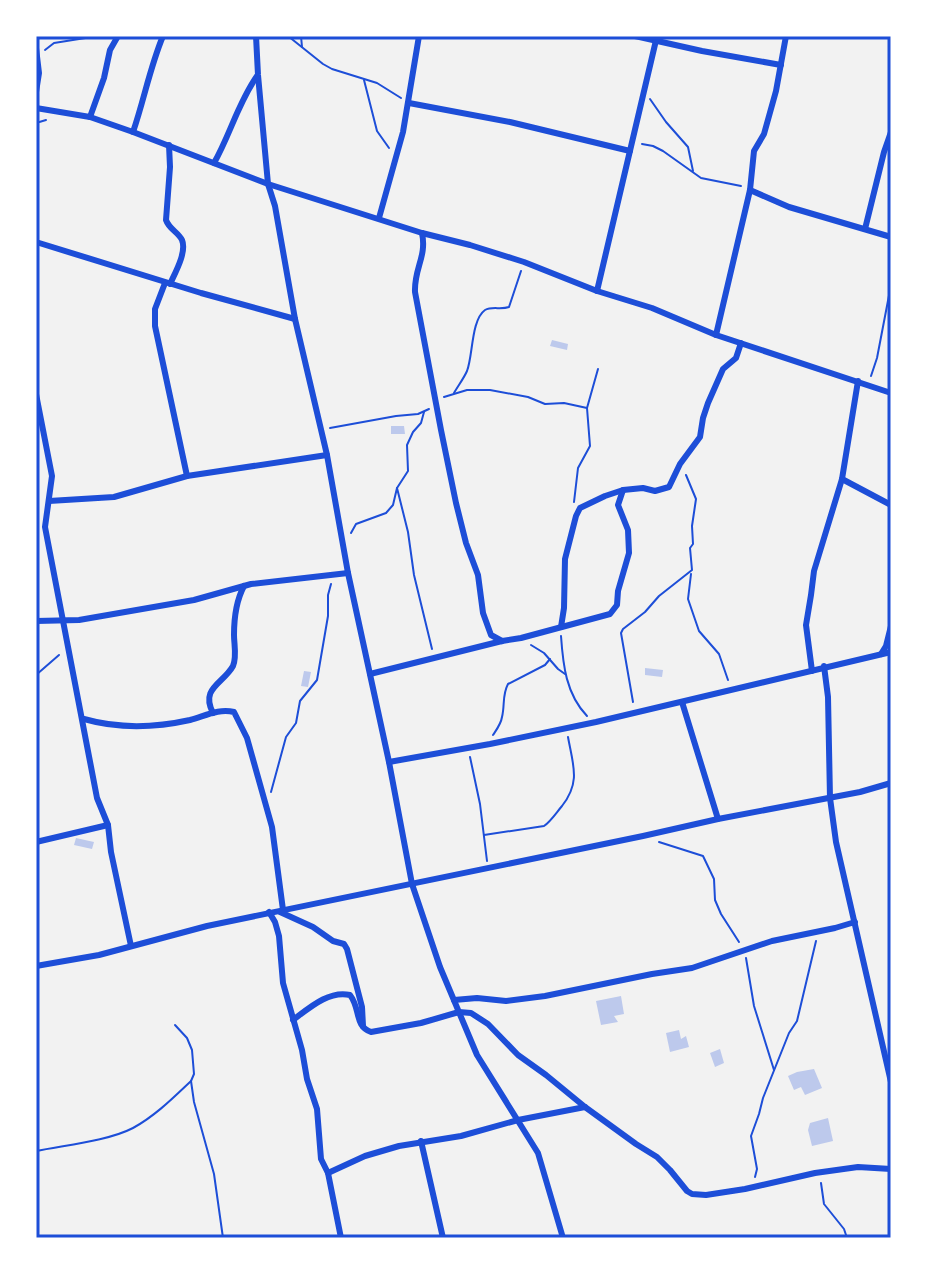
<svg xmlns="http://www.w3.org/2000/svg" width="927" height="1274" font-family="Arial,sans-serif">
	<style>
		.building { fill: #bdc9ec }
		.lines { fill: none; stroke-linecap: round; stroke-linejoin: round }
		.path { stroke: #1d4ed8; stroke-width: 2 }
		.minor { stroke: #1d4ed8; stroke-width: 6 }
		.neatline { fill: none; stroke: #1d4ed8; stroke-width: 3 }
	</style>
	<rect width="100%" height="100%" fill="#f2f2f2"/>
	<g class="building">
		<polygon points="552,340 568,344 567,350 550,346"/>
		<polygon points="391,426 404,426 405,434 391,434"/>
		<polygon points="645,668 663,670 662,677 645,675"/>
		<polygon points="304,671 311,672 308,687 301,686"/>
		<polygon points="76,838 94,842 92,849 74,845"/>
		<polygon points="621,996 624,1014 614,1016 618,1022 601,1025 596,1001"/>
		<polygon points="679,1030 681,1039 686,1036 689,1047 670,1052 666,1033"/>
		<polygon points="720,1049 724,1063 715,1067 710,1053"/>
		<polygon points="814,1069 822,1088 805,1095 801,1087 794,1090 788,1076 797,1072"/>
		<polygon points="828,1118 833,1141 812,1146 808,1130 810,1123"/>
	</g>
	<g class="lines">
		<g class="path">
			<polyline points="288,36 323,64 332,69 377,83 401,98"/>
			<polyline points="301,36 302,47"/>
			<polyline points="45,50 54,43 98,36"/>
			<polyline points="364,80 377,131 389,148"/>
			<polyline points="650,99 666,122 688,147 693,171"/>
			<polyline points="36,123 46,120"/>
			<polyline points="642,144 653,146 663,151 701,178 741,186"/>
			<polyline points="871,376 877,358 891,285"/>
			<path d="M454 393C458 386 464 378 467 371 473 356 471 320 485 310 492 306 501 310 509 307L521 271"/>
			<polyline points="444,397 467,390 490,390 528,397 545,404 564,403 587,408"/>
			<polyline points="330,428 396,416 418,414 429,409"/>
			<polyline points="397,488 408,532 414,575 432,649"/>
			<polyline points="574,502 578,468 590,446 587,408 598,369"/>
			<polyline points="351,533 356,524 386,513 393,505 397,488 408,471 407,445 413,432 421,423 424,412"/>
			<polyline points="691,574 688,599 699,631 719,654 728,680"/>
			<path d="M561 636C563 665 566 694 587 716"/>
			<polyline points="531,645 544,653 558,669 565,674"/>
			<polyline points="36,675 59,655"/>
			<polyline points="633,702 621,633 623,629 645,612 659,596 692,570 690,548 693,544 692,526 696,499 686,475"/>
			<path d="M493 735C497 729 501 724 502 717 505 705 502 695 508 684L545 665 550 659"/>
			<polyline points="470,757 480,804 487,861"/>
			<polyline points="271,792 286,737 296,723 300,701 317,680 328,616 328,595 331,584"/>
			<path d="M484 835 544 826C551 821 556 813 562 806 581 782 573 765 568 737"/>
			<polyline points="659,842 703,856 714,879 715,900 721,914 739,942"/>
			<polyline points="746,958 754,1006 774,1070"/>
			<polyline points="175,1025 187,1038 192,1050 194,1074 191,1081 194,1102 214,1174 223,1238"/>
			<path d="M36 1151C65 1145 108 1141 133 1128 155 1116 173 1098 191 1081"/>
			<polyline points="755,1177 757,1169 751,1136 759,1114 763,1098 789,1033 797,1021 816,941"/>
			<polyline points="821,1183 824,1204 844,1229 847,1238"/>
		</g>
		<g class="minor">
			<polyline points="256,36 258,75 268,184 275,206 295,319 327,455 348,573 389,762 412,884 440,967 477,1055 538,1153 563,1238"/>
			<polyline points="635,36 702,51 781,65"/>
			<polyline points="36,48 39,73 36,92"/>
			<polyline points="409,103 510,122 630,151"/>
			<polyline points="36,108 90,117 133,132 268,184 422,233 470,245 524,262 597,291 652,308 716,335 891,393"/>
			<polyline points="90,117 104,78 110,50 118,36"/>
			<path d="M133 132C144 100 150 67 163 36"/>
			<path d="M169 145 170 167 166 220C169 229 178 232 182 240 187 252 175 273 170 284"/>
			<path d="M214 163C230 135 238 103 257 76"/>
			<polyline points="750,190 789,207 891,237"/>
			<polyline points="379,218 403,132 419,36"/>
			<polyline points="865,229 884,152 891,132"/>
			<path d="M422 233C427 257 414 268 415 292L441 430 456 503 466 543 478 575 483 613 491 635 502 641"/>
			<polyline points="36,242 201,293 295,319"/>
			<polyline points="165,283 155,309 155,326 187,476"/>
			<polyline points="597,291 657,36"/>
			<polyline points="716,335 750,190 754,151 764,134 776,91 786,36"/>
			<polyline points="36,394 52,476 45,527 97,798 108,825 111,852 131,946"/>
			<polyline points="842,479 891,505"/>
			<polyline points="49,501 114,497 187,476 327,455"/>
			<polyline points="36,621 79,620 194,600 251,584 348,573"/>
			<polyline points="561,627 564,608 565,559 576,516 580,508 605,496 623,490 643,488 655,491 669,487 680,464 700,437 703,418 708,403 723,369 736,358 741,343"/>
			<polyline points="881,654 886,646 891,626"/>
			<polyline points="824,666 828,697 830,798 836,842 891,1082"/>
			<polyline points="812,671 806,625 811,595 814,571 842,479 858,381"/>
			<polyline points="370,674 502,641 521,638 610,614 617,605 618,591 629,553 628,530 618,505 623,490"/>
			<polyline points="682,702 718,819"/>
			<path d="M213 713C200 688 223 684 233 666 237 657 234 644 234 635 234 618 236 601 244 586"/>
			<path d="M84 719C119 729 154 728 190 720 205 716 219 708 234 712L247 738 272 827 283 910"/>
			<polyline points="389,762 490,744 596,722 891,652"/>
			<polyline points="36,842 108,825"/>
			<polyline points="269,912 275,922 279,936 283,983 302,1050 307,1079 317,1109 321,1159 328,1173 341,1238"/>
			<polyline points="280,912 313,927 333,941 344,944 347,949 362,1007 363,1026"/>
			<polyline points="36,966 99,955 207,926 643,836 718,819 860,792 891,783"/>
			<polyline points="454,1000 477,998 506,1001 545,996 652,974 692,968 772,941 835,928 855,922"/>
			<path d="M293 1020C309 1008 329 990 350 995 361 1009 354 1026 371 1032L421 1023 459 1012 471 1013 488 1024 518 1055 546 1075 585 1107 636 1144 657 1157 670 1170 687 1191 692 1194 706 1195 745 1189 815 1173 858 1167 891 1169"/>
			<polyline points="421,1141 443,1238"/>
			<polyline points="328,1173 365,1156 399,1146 461,1136 518,1120 585,1107"/>
		</g>
	</g>
	<rect width="927" height="1274" fill="none" stroke="#ffffff" stroke-width="76"/>
	<rect x="38" y="38" width="851" height="1198" class="neatline"/>
</svg>
